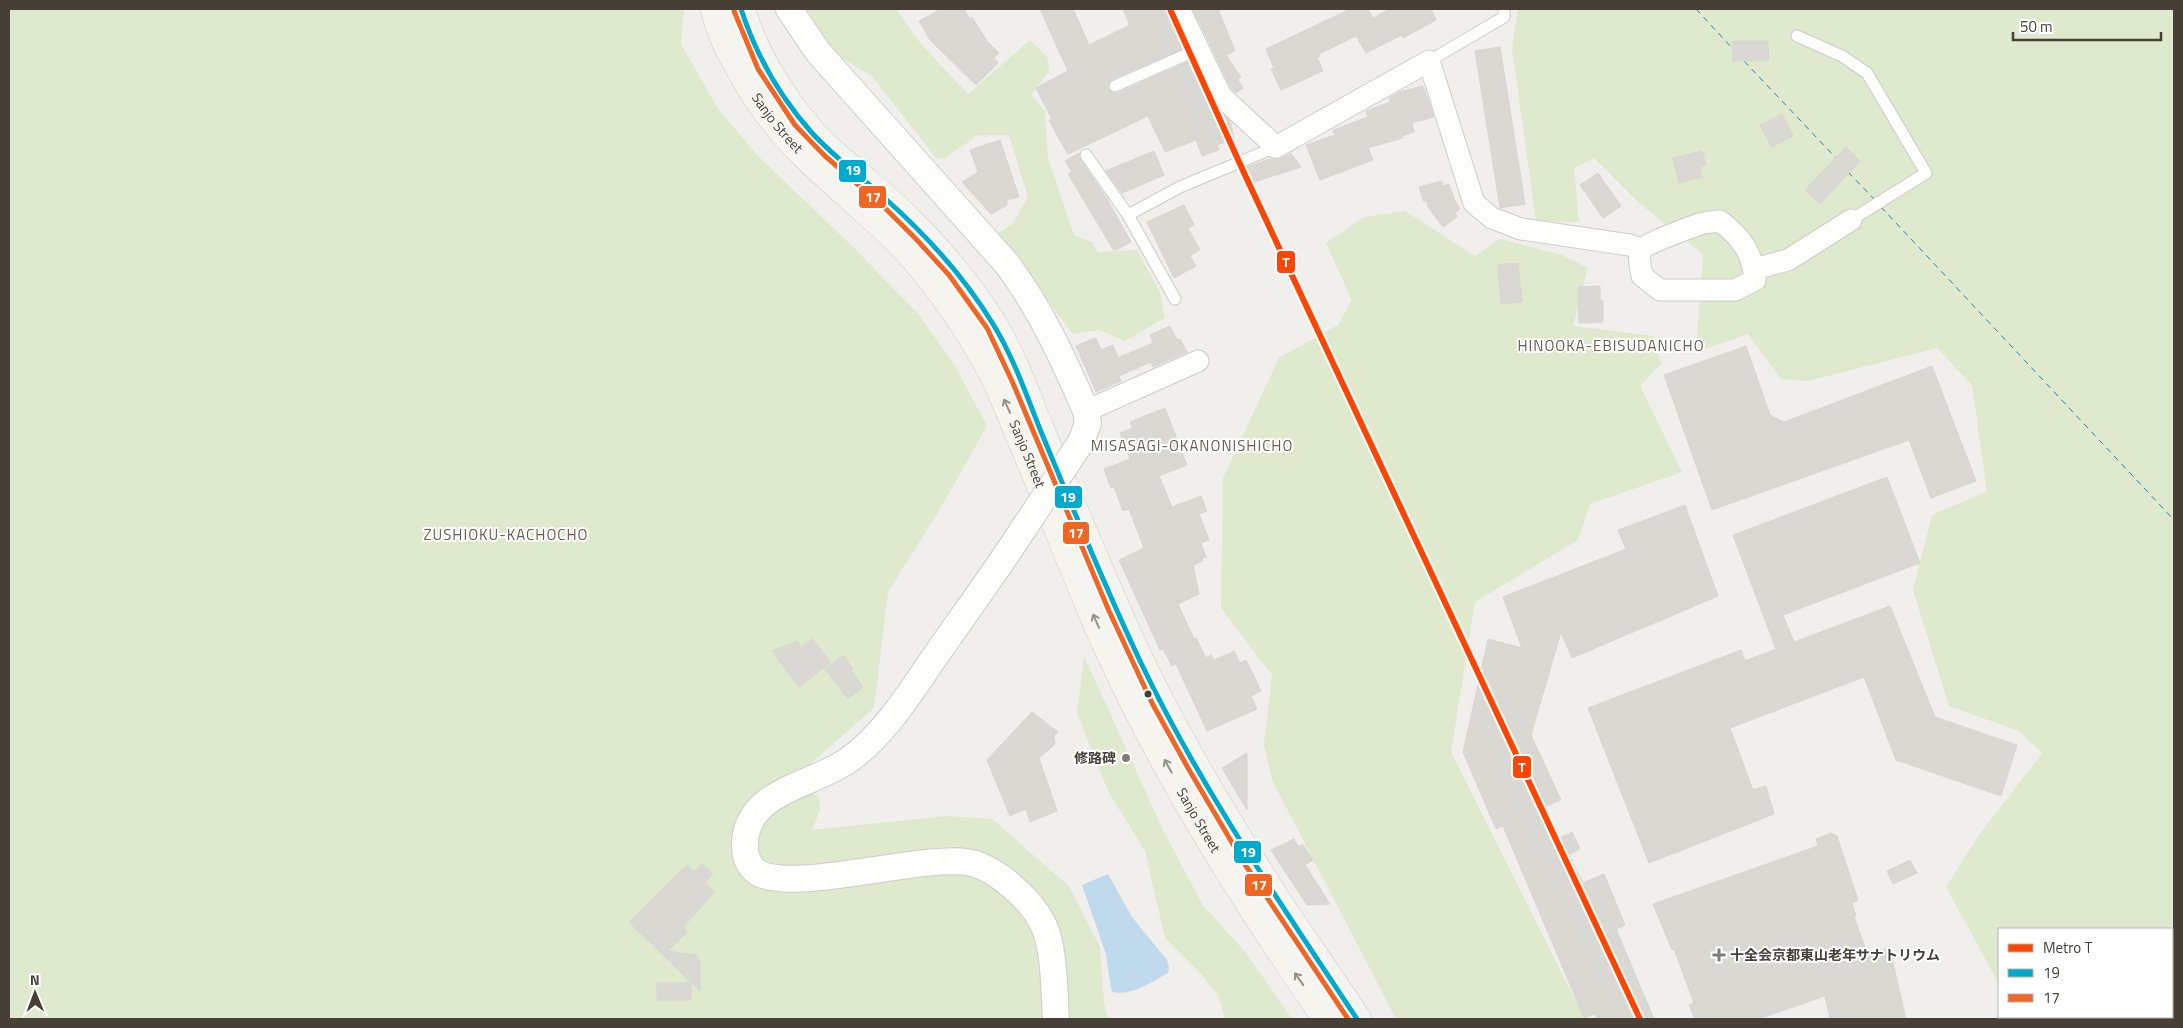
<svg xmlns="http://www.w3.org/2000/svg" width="2183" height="1028" font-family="'Titillium Web','Noto Sans JP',sans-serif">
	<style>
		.green { fill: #dee9cd }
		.water { fill: #bedaec }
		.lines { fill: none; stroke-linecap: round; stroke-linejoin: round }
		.ferry { stroke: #377bab; stroke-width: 1; stroke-dasharray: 6 5; stroke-linecap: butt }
		.building { fill: #dad8d3; stroke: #d8d6d1 }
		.service-casing { stroke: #ceccc8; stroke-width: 13 }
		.minor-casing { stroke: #ceccc8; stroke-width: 23 }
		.tertiary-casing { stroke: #ceccc8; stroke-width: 28 }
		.secondary-casing { stroke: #ceccc2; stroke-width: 29 }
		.service { stroke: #fdfdfc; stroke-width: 11 }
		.minor { stroke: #fdfdfc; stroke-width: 21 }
		.tertiary { stroke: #fdfdfc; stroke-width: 26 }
		.secondary { stroke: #f6f4ef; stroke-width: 28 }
		.tertiary-bridge-casing { stroke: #ceccc8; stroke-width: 28; stroke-linecap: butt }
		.tertiary-bridge { stroke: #fdfdfc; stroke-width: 26 }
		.bus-1-casing { stroke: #fff; stroke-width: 9 }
		.bus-2-casing { stroke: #fff; stroke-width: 9 }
		.bus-1 { stroke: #00a9ce; stroke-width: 5 }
		.bus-2 { stroke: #f26522; stroke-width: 5 }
		.metro-1-casing { stroke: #fff; stroke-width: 10 }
		.metro-1 { stroke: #ff4500; stroke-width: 6 }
		.oneway { stroke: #95918a }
		.bus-dot { fill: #464037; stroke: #fff; stroke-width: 2 }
		.poi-dot { fill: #827d76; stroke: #fff; stroke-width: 2 }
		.labels { text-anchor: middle; stroke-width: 4; stroke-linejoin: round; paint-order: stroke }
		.street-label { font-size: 14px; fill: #464037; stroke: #fff }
		.poi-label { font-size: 14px; font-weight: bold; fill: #464037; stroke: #fff; text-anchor: end }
		.neighbourhood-label { font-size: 15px; letter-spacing: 1px; fill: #685e4f; stroke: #fff }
		.line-badge { stroke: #fff; stroke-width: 2 }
		.badge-label { font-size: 14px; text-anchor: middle; font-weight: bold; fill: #fff }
	</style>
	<rect width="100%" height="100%" fill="#f0efeb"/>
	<g class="green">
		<polygon points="9,9 684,9 681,44 717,107 757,155 852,246 919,315 955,366 987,426 943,504 888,592 874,708 808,766 808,791 819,797 820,810 812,830 947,816 992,819 1069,886 1100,947 1104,1003 1108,1019 9,1019"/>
		<polygon points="808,9 896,9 921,44 968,94 1030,40 1047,57 1049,71 1031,95 1045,111 1048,158 1074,235 1092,242 1098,252 1137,250 1160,292 1165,318 1125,341 1099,330 1073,334 997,234 1013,223 1028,197 1009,135 978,135 945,158 937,159 872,76 835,54 818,32"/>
		<polygon points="1518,9 2174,9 2174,1019 2018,1019 2017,1017 2172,1017 2172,929 1999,929 1999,984 1946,887 1979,835 2042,753 2019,731 1949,706 1913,590 1932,515 1987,491 1972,385 1937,348 1808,381 1781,379 1748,334 1696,352 1703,254 1639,203 1594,158 1574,168 1579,222 1536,221 1512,49"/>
		<polygon points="1405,211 1475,256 1500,239 1562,255 1588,268 1573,326 1654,336 1661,364 1640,386 1682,472 1590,504 1578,540 1475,602 1451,752 1585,1019 1396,1019 1272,780 1264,744 1272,675 1221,608 1223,478 1279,358 1338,325 1352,300 1326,243 1364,217"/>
		<polygon points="1084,656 1163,830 1202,904 1246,953 1292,1019 1225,1019 1219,997 1201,974 1165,938 1145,851 1109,793 1077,713"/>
	</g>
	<path class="water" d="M1108 874 1132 917 1167 960 1169 968 1168 973C1151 982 1132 996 1113 992L1111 989 1106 954 1082 885Z"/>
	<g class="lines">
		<g class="ferry">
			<polyline points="1696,9 1733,49"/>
			<polyline points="1744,61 1836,158"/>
			<polyline points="1848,172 1875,200"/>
			<polyline points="1881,207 2174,520"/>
		</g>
	</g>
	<g class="building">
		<polygon points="941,9 964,9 970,19 972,17 987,41 999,53 994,58 998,63 976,85 930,40 919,21"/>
		<polygon points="1040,9 1073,9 1089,45 1130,25 1123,9 1167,9 1184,48 1112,79 1108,85 1108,89 1114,93 1118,93 1190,61 1210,102 1230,121 1234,138 1217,145 1219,150 1202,156 1196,140 1165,152 1148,116 1068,154 1058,137 1049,120 1052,119 1036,88 1068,71"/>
		<polygon points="1193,9 1218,9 1235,51 1226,55 1241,77 1238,80 1243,88 1236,93 1231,88"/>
		<polygon points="1350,9 1368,9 1373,18 1390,9 1431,9 1436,20 1403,38 1402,35 1366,53 1356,36 1319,54 1320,56 1317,57 1323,71 1281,90 1271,69 1274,68 1266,49"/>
		<polygon points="1732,41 1768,41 1769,61 1733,61"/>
		<polygon points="1500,47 1525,204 1500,208 1475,51"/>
		<polygon points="1423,86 1434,117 1412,123 1414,132 1402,136 1403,138 1368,148 1373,160 1320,180 1306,145 1335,135 1333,130 1368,117 1366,111 1390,102 1389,98 1399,92"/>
		<polygon points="1782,114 1793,136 1772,147 1760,125"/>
		<polygon points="1000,140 1019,197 1007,200 1007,205 991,214 962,182 978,172 970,150"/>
		<polygon points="1846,147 1860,161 1820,204 1805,190"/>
		<polygon points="1154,151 1164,175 1122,193 1106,171"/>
		<polygon points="1702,151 1706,165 1700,167 1702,177 1679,183 1673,158"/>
		<polygon points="1079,153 1080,159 1107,199 1131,242 1114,251 1068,174 1072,172 1065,161"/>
		<polygon points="1291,153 1301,167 1251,183 1245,168 1272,158 1282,158"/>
		<polygon points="1598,173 1621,206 1603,218 1580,185"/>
		<polygon points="1442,181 1443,186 1449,184 1455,201 1460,209 1455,213 1457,217 1443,227 1428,207 1427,201 1424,202 1419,187"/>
		<polygon points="1184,205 1194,225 1188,228 1200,250 1190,256 1196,266 1174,278 1147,222"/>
		<polygon points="1518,263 1522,302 1501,304 1498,265"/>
		<polygon points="1600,286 1600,300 1603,300 1603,322 1579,323 1578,287"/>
		<polygon points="1170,326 1177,340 1180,339 1187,352 1153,367 1151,362 1119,376 1121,381 1096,392 1076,346 1096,338 1101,350 1113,345 1118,358 1153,343 1150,335"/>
		<polygon points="1746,346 1770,415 1784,422 1932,366 1976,481 1931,498 1909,440 1712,510 1664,375"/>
		<polygon points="1165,408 1187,465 1159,476 1172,507 1201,496 1207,511 1199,514 1209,540 1201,543 1206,557 1202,558 1203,561 1193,565 1199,594 1178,604 1194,639 1196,638 1206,658 1211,655 1214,660 1234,651 1240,663 1246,660 1261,691 1251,696 1257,709 1207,731 1176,664 1172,666 1163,649 1160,650 1119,560 1144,548 1129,509 1123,511 1114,487 1111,488 1104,469 1130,459 1120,433 1133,428 1130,422"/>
		<polygon points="1887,477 1920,563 1783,615 1794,642 1890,606 1935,717 2017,745 2001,796 1896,760 1864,677 1730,728 1753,790 1766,786 1774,814 1649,863 1588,708 1741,650 1745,661 1776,649 1733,535"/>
		<polygon points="1685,505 1718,596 1572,658 1561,632 1531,735 1561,800 1545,807 1560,838 1572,832 1580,849 1569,855 1583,883 1604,874 1625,925 1616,929 1654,1019 1597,1019 1595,1014 1584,1018 1503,826 1496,829 1463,752 1488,639 1522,648 1503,597 1626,549 1618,530"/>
		<polygon points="812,639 831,662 799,687 772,651 797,641 801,647"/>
		<polygon points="843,655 853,669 851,671 863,687 848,699 825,669"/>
		<polygon points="1032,712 1058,732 1054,736 1055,744 1039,758 1057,811 1030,822 1026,809 1010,816 987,760"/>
		<polygon points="1247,753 1247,810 1222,768"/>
		<polygon points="1831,833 1837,836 1858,900 1852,903 1856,916 1854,917 1868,955 1885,949 1889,959 1892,958 1906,1019 1830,1019 1825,996 1758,1019 1695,1019 1689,1005 1694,1003 1674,949 1672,950 1653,904 1818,846 1816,839"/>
		<polygon points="1294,839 1298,846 1303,845 1313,860 1305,865 1330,904 1307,905 1271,850"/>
		<polygon points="1910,860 1917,873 1893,884 1887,871"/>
		<polygon points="702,864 713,874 705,882 715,892 683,927 687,932 668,951 697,955 697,960 700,960 700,991 629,922 687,865 694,872"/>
		<rect x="657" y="983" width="34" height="17"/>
	</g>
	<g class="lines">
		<defs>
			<g id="service">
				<polyline points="1797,36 1842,56 1867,73 1926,173 1851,220"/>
				<polyline points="1429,61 1504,17 1504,9"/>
				<polyline points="1115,86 1199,49"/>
				<polyline points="1086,155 1128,215 1175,299"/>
				<polyline points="1128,215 1180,187 1276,147"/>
			</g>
			<g id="minor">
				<polyline points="1179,9 1221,96 1276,147 1429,61 1474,203 1492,218 1521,229 1629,245 1642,249"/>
				<path d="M1720 221C1741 237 1753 253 1755 280L1735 290H1660L1642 276C1641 268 1637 256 1642 249 1645 244 1691 227 1700 224 1706 222 1713 222 1720 221Z"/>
				<polyline points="1754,269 1788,260 1851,220"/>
				<polyline points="1086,411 1198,361"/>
			</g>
			<g id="tertiary">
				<path d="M789 9 818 52 1007 264C1041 310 1063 358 1086 411L1088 423 1081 442"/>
				<path d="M1024 528C996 571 966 612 936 655 912 690 885 734 850 759 816 785 749 789 745 841 744 853 747 865 757 872 788 894 921 855 967 862 994 866 1031 899 1043 924 1055 949 1054 991 1056 1019"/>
			</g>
			<g id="secondary">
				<path id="s1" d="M715 9C720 33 731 53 743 74 759 103 781 132 805 155 844 194 891 228 926 272 948 299 969 330 986 361 1001 386 1011 416 1023 443 1052 511 1077 580 1108 648 1168 779 1245 901 1327 1019"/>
				<path d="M741 9C755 58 791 115 829 150 856 174 885 196 910 222 942 253 969 287 993 324 1013 358 1027 397 1042 434 1070 500 1097 567 1127 633 1167 722 1218 807 1270 890 1298 934 1329 976 1357 1019"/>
			</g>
		</defs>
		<use href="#service" class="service-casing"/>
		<use href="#minor" class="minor-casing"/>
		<use href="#tertiary" class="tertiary-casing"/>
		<use href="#secondary" class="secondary-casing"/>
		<use href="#service" class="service"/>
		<use href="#minor" class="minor"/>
		<use href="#tertiary" class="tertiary"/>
		<use href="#secondary" class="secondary"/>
		<defs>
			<polyline id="tertiary-bridge" points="1024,528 1081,442"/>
		</defs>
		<use href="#tertiary-bridge" class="tertiary-bridge-casing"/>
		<use href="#tertiary-bridge" class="tertiary-bridge"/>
		<defs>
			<path id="bus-1" d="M741 9C756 55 780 97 812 133 835 158 863 178 888 201 928 237 965 278 993 324 1014 358 1027 397 1042 434 1074 511 1106 590 1142 665 1202 790 1281 904 1357 1019"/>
			<polyline id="bus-2" points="734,11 758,69 795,125 824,155 886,209 916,239 949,275 987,328 1012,381 1109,611 1152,703 1188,768 1244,863 1348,1019"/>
		</defs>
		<use href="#bus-1" class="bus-1-casing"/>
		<use href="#bus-2" class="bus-2-casing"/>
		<use href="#bus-1" class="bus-1"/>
		<use href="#bus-2" class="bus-2"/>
		<defs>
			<polyline id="metro-1" points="1170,9 1245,175 1640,1019"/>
		</defs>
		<use href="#metro-1" class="metro-1-casing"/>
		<use href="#metro-1" class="metro-1"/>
	</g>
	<defs><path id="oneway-shaft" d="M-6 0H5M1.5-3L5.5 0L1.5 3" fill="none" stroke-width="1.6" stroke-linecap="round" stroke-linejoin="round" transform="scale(1.25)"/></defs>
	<g class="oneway">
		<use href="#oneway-shaft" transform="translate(1007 406) rotate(-114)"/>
		<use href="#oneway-shaft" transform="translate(1096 621) rotate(-114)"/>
		<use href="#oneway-shaft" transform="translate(1168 766) rotate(-119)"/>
		<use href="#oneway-shaft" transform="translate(1299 979) rotate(-125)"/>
	</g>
	<circle class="bus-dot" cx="1148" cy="694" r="4.5"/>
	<g class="poi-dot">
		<circle cx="1126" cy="758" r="5"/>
		<path d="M1716.5 947.5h5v5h5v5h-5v5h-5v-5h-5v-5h5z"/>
	</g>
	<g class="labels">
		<g class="street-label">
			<text dy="5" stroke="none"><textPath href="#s1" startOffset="131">Sanjo Street</textPath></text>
			<text dy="5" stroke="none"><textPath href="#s1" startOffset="551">Sanjo Street</textPath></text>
			<text dy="5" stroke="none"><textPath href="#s1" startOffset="956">Sanjo Street</textPath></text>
		</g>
		<g class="poi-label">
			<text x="1116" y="763">修路碑</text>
			<text x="1730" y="960" text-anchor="start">十全会京都東山老年サナトリウム</text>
		</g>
		<g class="neighbourhood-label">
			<text x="1611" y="351">HINOOKA-EBISUDANICHO</text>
			<text x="1192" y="451">MISASAGI-OKANONISHICHO</text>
			<text x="506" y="540">ZUSHIOKU-KACHOCHO</text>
		</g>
	</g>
	<g class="line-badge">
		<rect x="838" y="159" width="29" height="24" rx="5" fill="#00a9ce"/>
		<rect x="858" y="185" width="29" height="24" rx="5" fill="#f26522"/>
		<rect x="1276" y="250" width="20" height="24" rx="5" fill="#ff4500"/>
		<rect x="1054" y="485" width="29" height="24" rx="5" fill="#00a9ce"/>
		<rect x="1062" y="521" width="28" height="24" rx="5" fill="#f26522"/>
		<rect x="1512" y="755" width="20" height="24" rx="5" fill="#ff4500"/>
		<rect x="1233" y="840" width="29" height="24" rx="5" fill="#00a9ce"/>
		<rect x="1244" y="873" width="29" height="24" rx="5" fill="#f26522"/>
	</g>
	<g class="badge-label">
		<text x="853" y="175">19</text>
		<text x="873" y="202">17</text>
		<text x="1286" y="267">T</text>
		<text x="1068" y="502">19</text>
		<text x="1076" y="538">17</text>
		<text x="1522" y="772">T</text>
		<text x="1248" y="857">19</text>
		<text x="1259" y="890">17</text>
	</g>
	<rect width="2183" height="1028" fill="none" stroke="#464037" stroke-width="20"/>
	<rect x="1998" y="928" width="175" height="90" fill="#ffffff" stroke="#b5b3af"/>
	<rect x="2008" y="944" width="25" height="8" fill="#ff4500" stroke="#b5b3af"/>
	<text x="2043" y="953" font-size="15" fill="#464037">Metro T</text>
	<rect x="2008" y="969" width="25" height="8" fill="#00a9ce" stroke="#b5b3af"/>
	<text x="2043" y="978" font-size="15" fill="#464037">19</text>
	<rect x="2008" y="994" width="25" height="8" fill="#f26522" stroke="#b5b3af"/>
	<text x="2043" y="1003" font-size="15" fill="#464037">17</text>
	<g transform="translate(35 993) rotate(359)" stroke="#ffffff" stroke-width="4" paint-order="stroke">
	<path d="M0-4L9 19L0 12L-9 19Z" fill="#464037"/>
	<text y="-8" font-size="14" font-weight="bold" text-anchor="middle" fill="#464037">N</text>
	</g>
	<path d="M2013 32v8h148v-8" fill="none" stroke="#464037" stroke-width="2.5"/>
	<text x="2020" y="32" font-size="15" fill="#464037" stroke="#ffffff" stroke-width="4" paint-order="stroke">50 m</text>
</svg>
